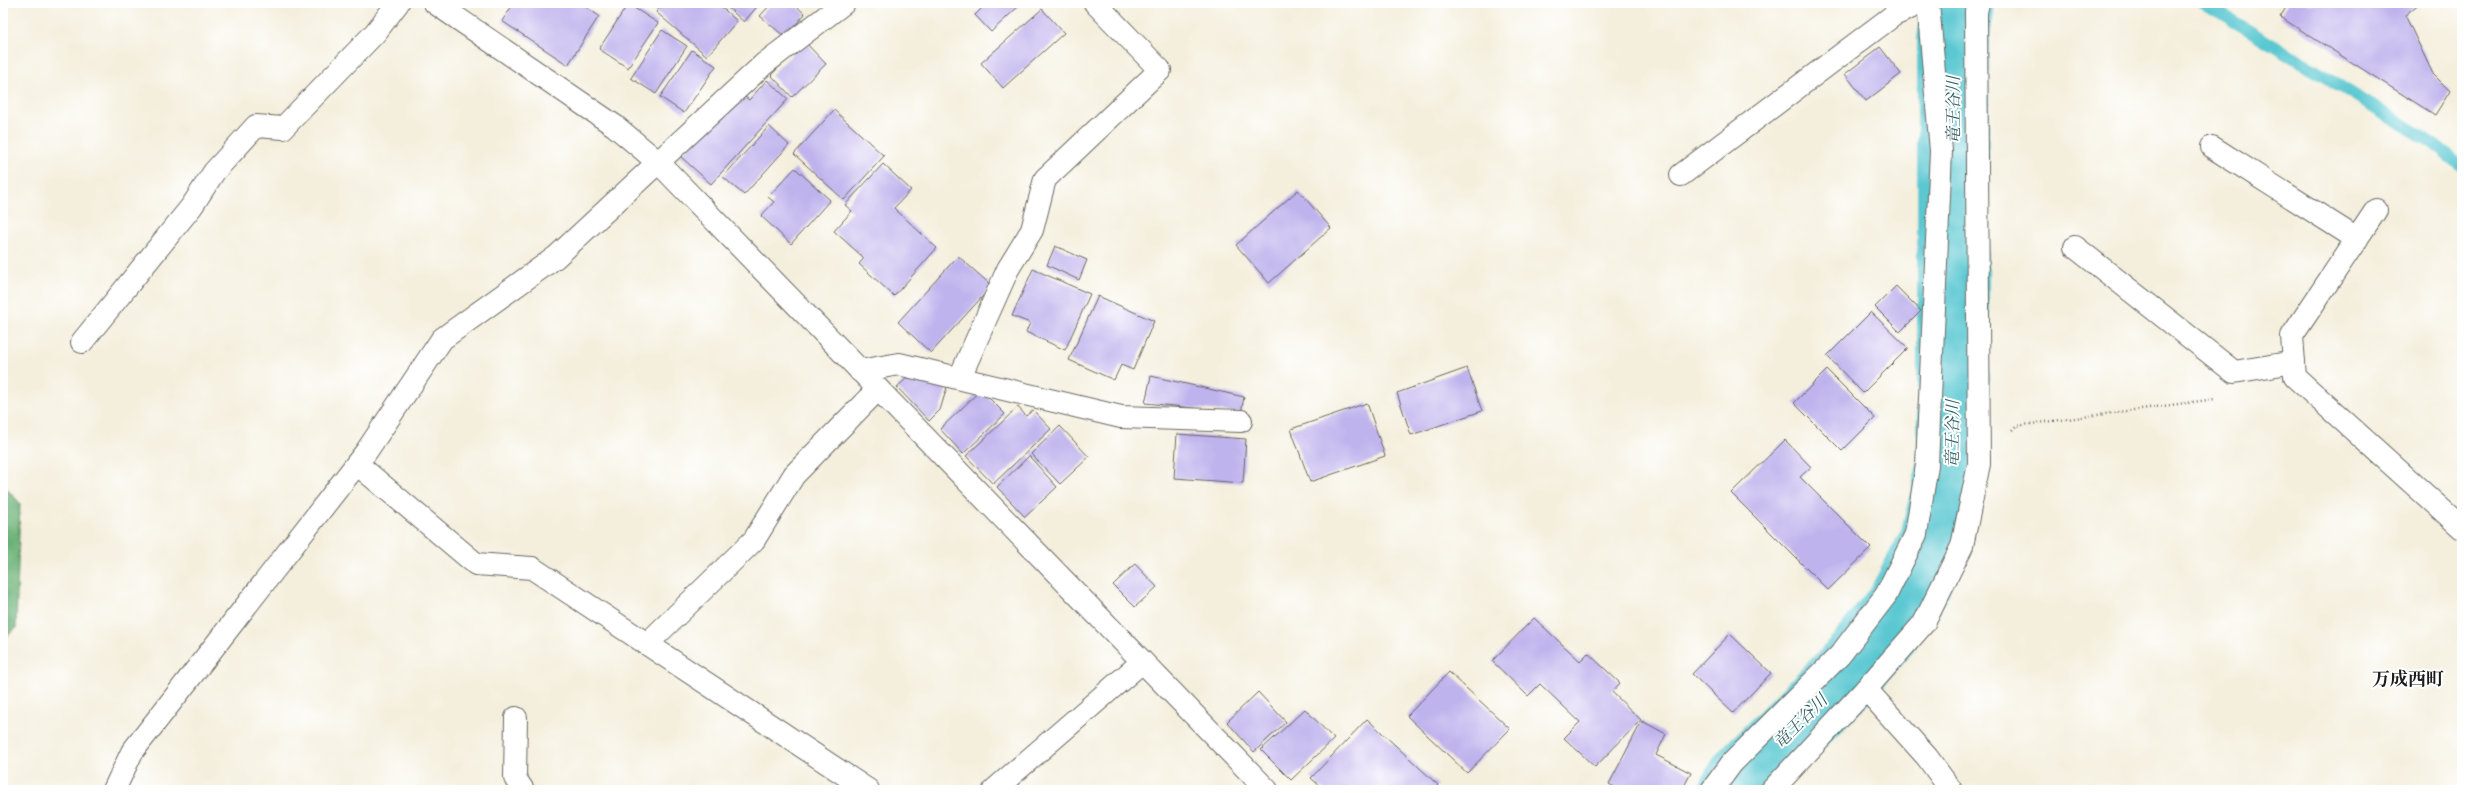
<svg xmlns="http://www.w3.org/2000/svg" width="2465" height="793" font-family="'Libre Bodoni','Noto Serif JP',serif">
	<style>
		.forest { fill: #6db378; stroke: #44684a }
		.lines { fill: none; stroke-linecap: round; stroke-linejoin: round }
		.stream { stroke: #5ac7d1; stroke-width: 12 }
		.river { stroke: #5ac7d1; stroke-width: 72 }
		.building { fill: #bfb3ed }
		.minor-casing { stroke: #686660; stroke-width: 24 }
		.path { stroke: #686660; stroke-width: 2.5; stroke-dasharray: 1 3; stroke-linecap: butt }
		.minor { stroke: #fff; stroke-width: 22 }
		.labels { text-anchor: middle; stroke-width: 4; stroke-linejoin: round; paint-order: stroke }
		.water-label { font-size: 17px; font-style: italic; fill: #356064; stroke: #fff }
		.quarter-label { font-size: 18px; font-weight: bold; fill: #1c1c1c; stroke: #fff }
	</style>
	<rect width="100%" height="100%" fill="#fff"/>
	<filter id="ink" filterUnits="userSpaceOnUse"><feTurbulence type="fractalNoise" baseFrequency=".025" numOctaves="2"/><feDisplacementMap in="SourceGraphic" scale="8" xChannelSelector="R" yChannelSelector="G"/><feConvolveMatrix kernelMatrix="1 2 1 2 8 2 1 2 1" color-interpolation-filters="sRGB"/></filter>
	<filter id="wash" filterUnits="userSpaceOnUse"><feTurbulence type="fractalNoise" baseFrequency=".012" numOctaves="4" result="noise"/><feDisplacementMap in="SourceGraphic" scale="16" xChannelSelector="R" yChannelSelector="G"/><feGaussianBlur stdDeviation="0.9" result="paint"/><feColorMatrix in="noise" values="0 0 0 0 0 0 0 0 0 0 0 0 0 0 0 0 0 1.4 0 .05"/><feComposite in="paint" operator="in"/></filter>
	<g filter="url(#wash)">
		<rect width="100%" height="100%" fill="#f4efdd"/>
		<polygon class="forest" points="3,485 20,503 16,628 3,640"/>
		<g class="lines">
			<polyline class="stream" points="2204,3 2433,143 2462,166"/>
			<polyline class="river" points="1736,790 1746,775 1852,669 1901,607 1935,543 1953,469 1953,40 1959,3"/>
		</g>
		<g id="blocks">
			<g class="building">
				<polygon points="514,3 580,3 599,16 568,65 502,21"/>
				<polygon points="664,3 717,3 737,21 707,56 656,12"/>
				<polygon points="723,3 760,3 744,22"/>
				<polygon points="772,3 793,3 805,14 785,37 760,16"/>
				<polygon points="987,3 1022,3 991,32 975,15"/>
				<polygon points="2289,3 2420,3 2405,15 2433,74 2450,91 2435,115 2280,17"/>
				<polygon points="628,4 658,23 628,68 599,49"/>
				<polygon points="1042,9 1064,33 1003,88 981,63"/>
				<polygon points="662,30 687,46 656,94 631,78"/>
				<polygon points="805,42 826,64 792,97 771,75"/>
				<polygon points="1880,47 1901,74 1866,101 1845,74"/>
				<polygon points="692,50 716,66 684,113 660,97"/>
				<polygon points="767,80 788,99 711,184 680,156 739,92 749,100"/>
				<polygon points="834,110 884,156 844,200 794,154"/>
				<polygon points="769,126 789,145 744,195 723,177"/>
				<polygon points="883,164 911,190 894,208 937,248 894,296 859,264 864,258 834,231 852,211 845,205"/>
				<polygon points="795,168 830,200 791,244 761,216 774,202 768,197"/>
				<polygon points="1298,190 1331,228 1269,283 1236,245"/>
				<polygon points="1055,246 1087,260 1079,280 1047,265"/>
				<polygon points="958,256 992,286 931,353 898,322"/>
				<polygon points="1033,269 1090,294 1065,350 1026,332 1030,323 1012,316"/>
				<polygon points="1896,286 1921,311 1900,332 1875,307"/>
				<polygon points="1098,296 1154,321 1133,370 1121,365 1114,380 1069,360"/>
				<polygon points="1871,312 1908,348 1863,393 1827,356"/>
				<polygon points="1467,368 1482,411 1411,435 1397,393"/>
				<polygon points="1827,370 1875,418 1842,451 1794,403"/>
				<polygon points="1151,376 1244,397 1241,413 1145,403"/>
				<polygon points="908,377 948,384 940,410 929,421 897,387"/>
				<polygon points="981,390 1005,414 963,454 940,429"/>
				<polygon points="1367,403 1385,456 1310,482 1291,429"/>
				<polygon points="1018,407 1026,416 1033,410 1051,429 993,484 966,456"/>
				<polygon points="1060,426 1089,457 1060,484 1031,454"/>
				<polygon points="1177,434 1246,439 1243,483 1174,478"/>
				<polygon points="1785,440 1811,467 1800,477 1871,548 1828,590 1731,493"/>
				<polygon points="1029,456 1057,487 1025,517 997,487"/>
				<polygon points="1135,564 1157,587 1135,607 1113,585"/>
				<polygon points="1534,618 1580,661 1588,653 1620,683 1612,692 1641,720 1595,767 1564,738 1580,722 1540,684 1528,696 1492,661"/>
				<polygon points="1730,634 1771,673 1733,713 1692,674"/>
				<polygon points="1449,672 1510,729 1467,773 1407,716"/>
				<polygon points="1258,692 1286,722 1254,752 1227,722"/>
				<polygon points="1305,709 1334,739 1291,780 1261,750"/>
				<polygon points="1367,719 1438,785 1433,790 1324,790 1311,778"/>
				<polygon points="1642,721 1666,734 1656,755 1691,773 1682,790 1620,790 1609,784"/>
			</g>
		</g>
	</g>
	<g filter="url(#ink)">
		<use href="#blocks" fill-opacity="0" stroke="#686660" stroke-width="1"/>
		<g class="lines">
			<defs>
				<g id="minor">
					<polyline points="435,3 615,126 659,163 1267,790"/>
					<polyline points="2212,147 2357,239"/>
					<polyline points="1681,175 1894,15 1921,3"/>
					<polyline points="2376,210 2292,336 2295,377 2462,528"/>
					<polyline points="2075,247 2234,372 2294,362"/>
					<polyline points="82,342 192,206 214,172 256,126 283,128 375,33 398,3"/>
					<polyline points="860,371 899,364 1121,417 1241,421"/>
					<polyline points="960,377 1008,269 1032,230 1045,179 1160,70 1095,3"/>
					<polyline points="357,464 476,564 532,568 868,790"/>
					<polyline points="647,644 754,540 794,475 878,389"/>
					<polyline points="1866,689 1927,757 1951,790"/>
					<polyline points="516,718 515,778 523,790"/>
					<polyline points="114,790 132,752 366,452 442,339 556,257 764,64 844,3"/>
					<polyline points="994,790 1142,662"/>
					<polyline points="1712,790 1732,763 1840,655 1886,595 1916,534 1927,465 1941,151 1928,3"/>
					<polyline points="1772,790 1866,689 1924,623 1962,546 1979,464 1976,12 1978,3"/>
				</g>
			</defs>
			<use href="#minor" class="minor-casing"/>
			<polyline class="path" points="2012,430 2016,426 2215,399"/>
			<use href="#minor" class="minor"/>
		</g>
	</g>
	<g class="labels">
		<g class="water-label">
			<text transform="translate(1953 110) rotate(-90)" y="6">竜王谷川</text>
			<text transform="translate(1952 434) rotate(-89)" y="6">竜王谷川</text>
			<text transform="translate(1800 721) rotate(-45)" y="6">竜王谷川</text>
		</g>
		<g class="quarter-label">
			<text x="2408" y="685">万成西町</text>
		</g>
	</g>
	<rect width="2465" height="793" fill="none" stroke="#fff" stroke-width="16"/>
</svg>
